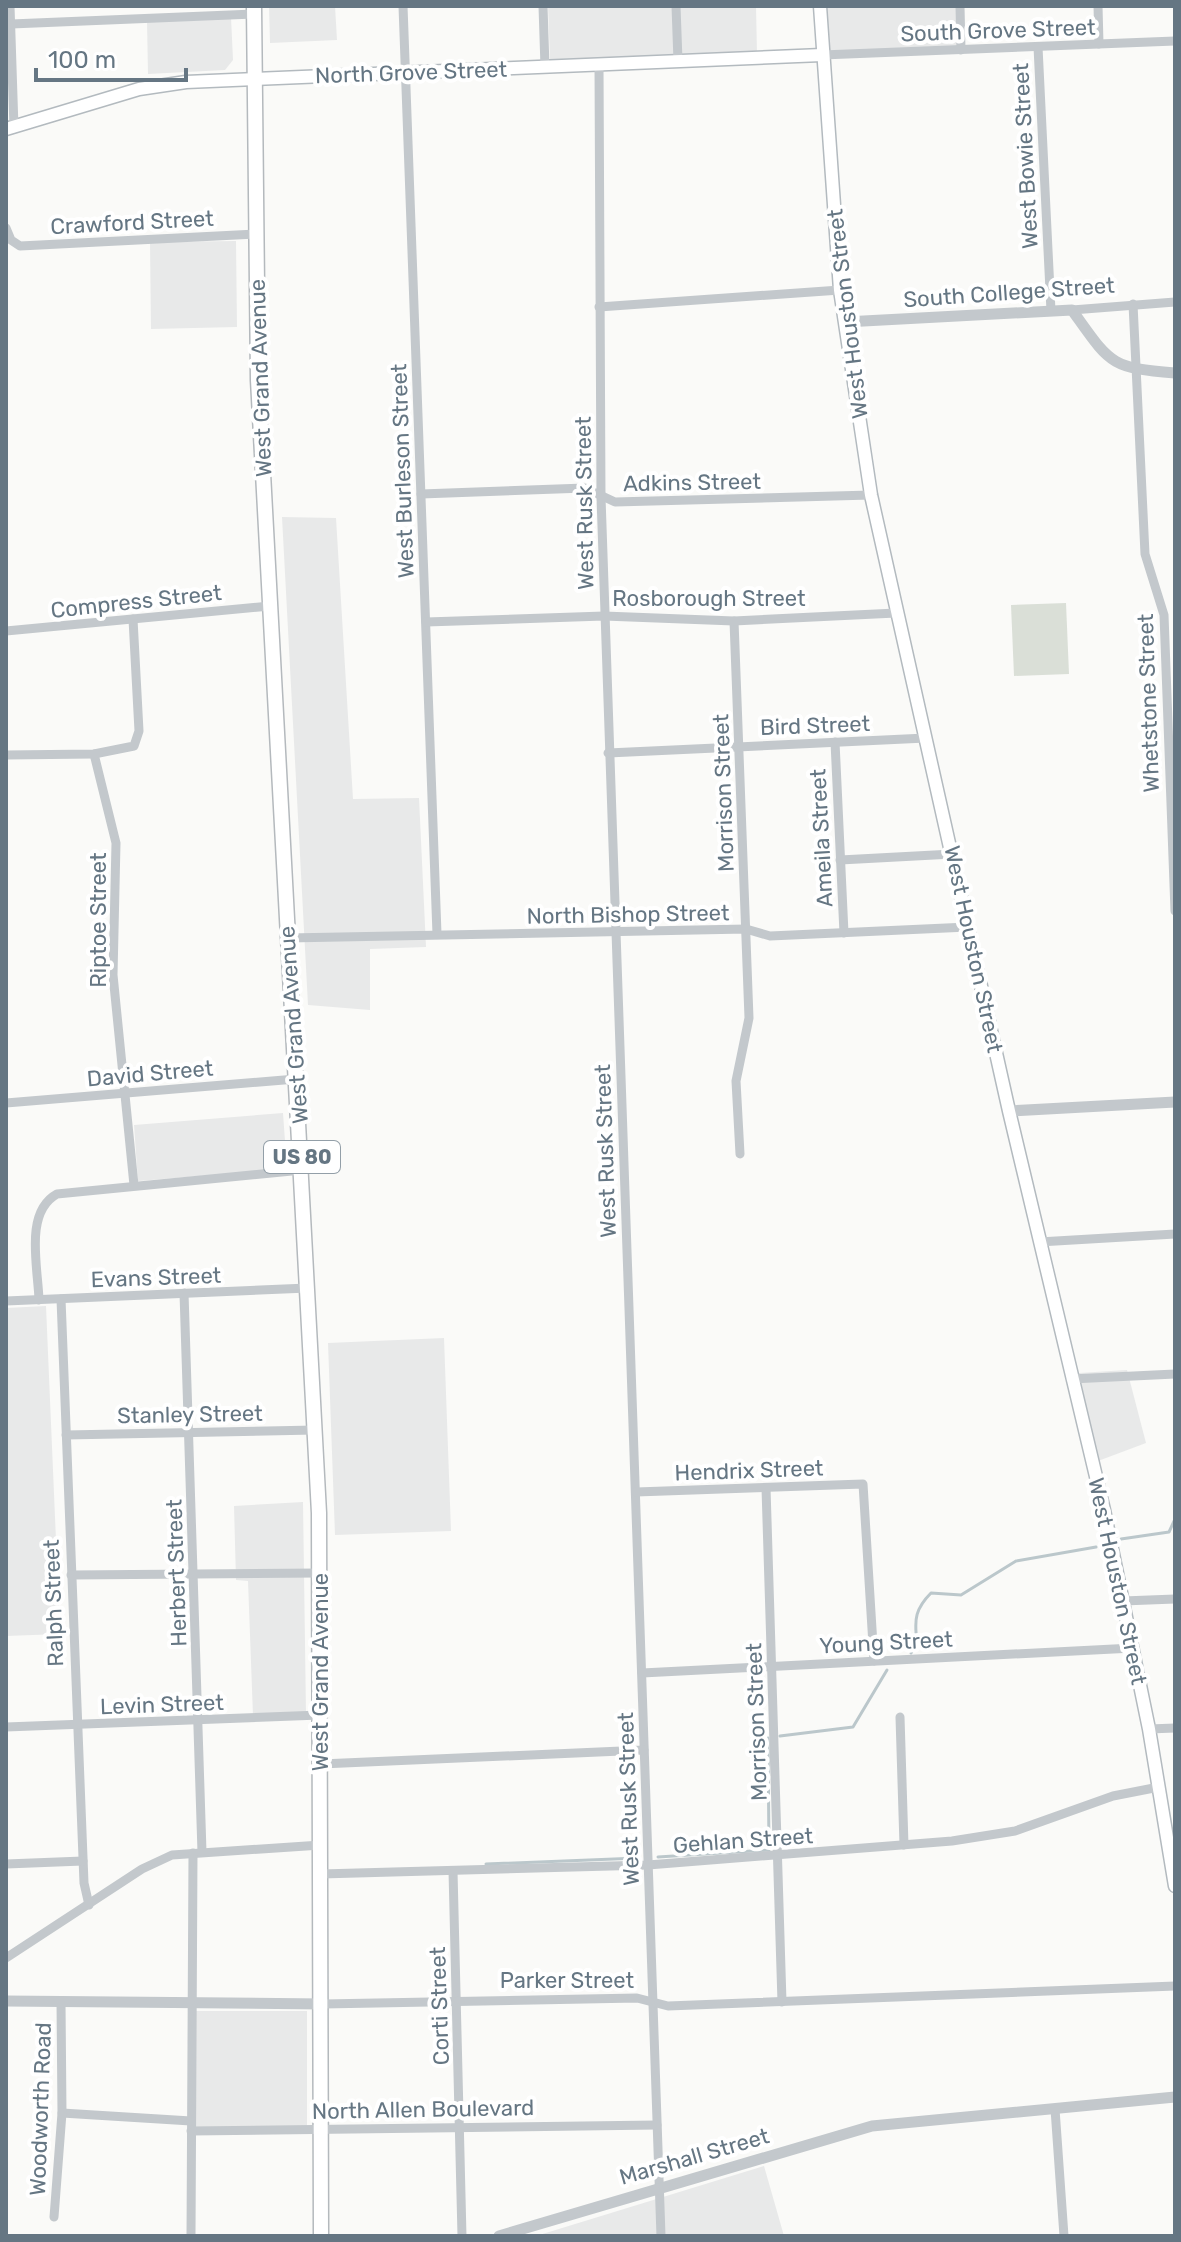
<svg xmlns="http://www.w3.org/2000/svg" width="1181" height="2242" font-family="Rubik,sans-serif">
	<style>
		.built { fill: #e8e9e9 }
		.green { fill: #dadfd7 }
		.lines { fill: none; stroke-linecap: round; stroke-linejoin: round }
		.stream { stroke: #bbc7cb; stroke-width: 3 }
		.secondary-casing { stroke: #b3babf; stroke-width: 15 }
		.trunk-casing { stroke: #b4b9bd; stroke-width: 17 }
		.minor { stroke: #c3c8cc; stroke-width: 9 }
		.tertiary { stroke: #c3c8cc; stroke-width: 11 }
		.secondary { stroke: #fff; stroke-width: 12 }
		.trunk { stroke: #fff; stroke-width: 14 }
		.labels { text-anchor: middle; stroke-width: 8; stroke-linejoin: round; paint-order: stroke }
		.shield { fill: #fff; stroke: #939fa8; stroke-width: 2 }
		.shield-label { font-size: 20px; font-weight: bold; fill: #657683 }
		.street-label { font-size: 22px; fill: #657683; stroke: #fff }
	</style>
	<rect width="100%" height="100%" fill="#fafaf8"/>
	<g class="built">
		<polygon points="269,6 335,6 337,40 270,43"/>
		<polygon points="548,6 756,6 757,54 550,60"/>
		<polygon points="827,6 956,6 958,48 828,52"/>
		<polygon points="231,17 233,60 225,70 148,74 147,21"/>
		<polygon points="236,241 237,327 151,329 150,242"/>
		<polygon points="282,517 336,518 353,799 419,798 426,947 370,949 370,1010 308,1005"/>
		<polygon points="283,1113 287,1169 138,1181 134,1125"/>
		<polygon points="46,1306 60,1634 6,1636 6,1308"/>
		<polygon points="444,1338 451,1531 335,1535 328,1343"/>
		<polygon points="1127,1370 1146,1443 1098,1461 1079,1373"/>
		<polygon points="303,1502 306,1714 253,1716 248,1581 236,1580 234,1506"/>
		<polygon points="195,2011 307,2011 307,2129 195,2127"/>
		<polygon points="764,2166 784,2236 536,2236"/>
	</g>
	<polygon class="green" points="1066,603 1069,674 1014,676 1011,605"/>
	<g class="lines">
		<g class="stream">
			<polyline points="1121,1539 1169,1532 1175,1519"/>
			<path d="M911 1653C925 1635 903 1621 931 1593L961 1595 1016 1561 1096 1547"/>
			<polyline points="780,1736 853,1727 887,1670"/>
			<polyline points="658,1857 769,1850 768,1738"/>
			<polyline points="486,1864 639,1858"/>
		</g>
		<defs>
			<g id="secondary">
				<polyline points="820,6 840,290 871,495 1009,1111 1104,1510 1149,1729 1175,1886"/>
				<polyline points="6,129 139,89 186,82 822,55"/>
			</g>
			<polyline id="trunk" points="254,6 258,380 319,1513 321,2236"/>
		</defs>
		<use href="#secondary" class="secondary-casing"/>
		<use href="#trunk" class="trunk-casing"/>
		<g class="minor">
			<polyline points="10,6 14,128"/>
			<polyline points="403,6 437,934"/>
			<polyline points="543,6 545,67"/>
			<polyline points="676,6 678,61"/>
			<polyline points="960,6 961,50"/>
			<polyline points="1098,6 1099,44"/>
			<polyline points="11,24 254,14"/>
			<polyline points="1038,47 1051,311"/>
			<polyline points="822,55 1175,41"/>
			<polyline points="599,65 601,497 661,2236"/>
			<polyline points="6,228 11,240 20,246 257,234"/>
			<polyline points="1133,304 1145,554 1164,615 1175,911"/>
			<polyline points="599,307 840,290"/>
			<polyline points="1072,310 1175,302"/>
			<polyline points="421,494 585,488 615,502 871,495"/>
			<polyline points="734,621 749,1018 736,1081 740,1154"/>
			<polyline points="426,622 604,616 734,621 896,613"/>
			<polyline points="6,631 270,606"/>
			<polyline points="835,742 844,933"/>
			<polyline points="608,753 926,738"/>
			<polyline points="94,754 116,843 113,975 134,1185"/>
			<polyline points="6,755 94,754 134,746 139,731 133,619"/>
			<polyline points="840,860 953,854"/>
			<polyline points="288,938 746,929 770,936 968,927"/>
			<polyline points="6,1103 296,1079"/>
			<polyline points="1039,1242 1175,1234"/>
			<polyline points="184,1293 202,1852"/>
			<polyline points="61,1299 84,1883 89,1905"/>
			<path d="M39 1300C38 1267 24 1212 57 1194L302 1170"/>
			<polyline points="6,1301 308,1288"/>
			<polyline points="1071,1379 1175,1374"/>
			<polyline points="66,1435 315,1430"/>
			<polyline points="766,1488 782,2002"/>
			<polyline points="636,1492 863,1484 874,1661"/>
			<polyline points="71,1575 319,1573"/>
			<polyline points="1123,1601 1175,1599"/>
			<polyline points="642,1673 1133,1648"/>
			<polyline points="900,1717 904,1845"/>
			<polyline points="6,1727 320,1715"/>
			<polyline points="1149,1729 1175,1728"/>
			<polyline points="321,1764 644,1750"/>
			<polyline points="6,1864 83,1861"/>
			<polyline points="453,1871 462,2236"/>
			<polyline points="321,1874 648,1865 952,1841 1015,1831 1113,1796 1159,1787"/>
			<polyline points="6,1958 142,1869 172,1855 321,1845"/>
			<polyline points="323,2004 637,1998 668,2006 1175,1986"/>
			<polyline points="1055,2109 1064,2236"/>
			<polyline points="62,2113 191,2121"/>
			<polyline points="191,2131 657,2125"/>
			<polyline points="54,2217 62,2113 61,2002"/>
			<polyline points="191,2236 193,1853"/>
		</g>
		<g class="tertiary">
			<path d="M845 322 1072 310C1110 363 1109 368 1175 373"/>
			<polyline points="1009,1111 1175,1102"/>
			<polyline points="6,2001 323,2004"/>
			<polyline points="499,2236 872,2126 1175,2097"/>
		</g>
		<use href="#secondary" class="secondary"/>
		<use href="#trunk" class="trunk"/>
	</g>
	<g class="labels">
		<rect class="shield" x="264" y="1141" width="76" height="32" rx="6"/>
		<g class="shield-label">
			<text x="302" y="1164">US 80</text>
		</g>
		<g class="street-label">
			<text transform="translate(998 30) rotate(-2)" y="8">South Grove Street</text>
			<text transform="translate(411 72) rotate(-2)" y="8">North Grove Street</text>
			<text transform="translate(1025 156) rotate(-93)" y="8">West Bowie Street</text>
			<text transform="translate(132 222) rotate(-3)" y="8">Crawford Street</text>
			<text transform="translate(1009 292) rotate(-4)" y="8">South College Street</text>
			<text transform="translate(847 314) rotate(-97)" y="8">West Houston Street</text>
			<text transform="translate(260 378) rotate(-92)" y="8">West Grand Avenue</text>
			<text transform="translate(402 471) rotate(-92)" y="8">West Burleson Street</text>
			<text transform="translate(692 482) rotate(-1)" y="8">Adkins Street</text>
			<text transform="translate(584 503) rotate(-91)" y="8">West Rusk Street</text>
			<text x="709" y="606">Rosborough Street</text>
			<text transform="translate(136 601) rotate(-6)" y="8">Compress Street</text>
			<text transform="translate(1148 703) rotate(-92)" y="8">Whetstone Street</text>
			<text transform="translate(815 725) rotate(-2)" y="8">Bird Street</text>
			<text transform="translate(723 793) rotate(-92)" y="8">Morrison Street</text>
			<text transform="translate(821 838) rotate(-93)" y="8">Ameila Street</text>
			<text transform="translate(628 914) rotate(-1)" y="8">North Bishop Street</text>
			<text transform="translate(98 920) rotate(-90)" y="8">Riptoe Street</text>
			<text transform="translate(974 949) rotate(78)" y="8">West Houston Street</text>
			<text transform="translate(293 1025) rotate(-94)" y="8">West Grand Avenue</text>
			<text transform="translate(150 1073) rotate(-5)" y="8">David Street</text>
			<text transform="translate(605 1151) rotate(-92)" y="8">West Rusk Street</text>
			<text transform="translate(156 1277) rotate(-2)" y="8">Evans Street</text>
			<text transform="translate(190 1414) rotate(-1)" y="8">Stanley Street</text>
			<text transform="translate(749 1470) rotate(-2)" y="8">Hendrix Street</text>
			<text transform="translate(176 1573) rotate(-92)" y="8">Herbert Street</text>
			<text transform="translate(1118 1581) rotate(78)" y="8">West Houston Street</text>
			<text transform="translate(53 1603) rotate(-92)" y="8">Ralph Street</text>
			<text transform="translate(886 1642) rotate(-3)" y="8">Young Street</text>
			<text transform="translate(320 1672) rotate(-90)" y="8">West Grand Avenue</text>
			<text transform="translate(162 1704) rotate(-2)" y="8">Levin Street</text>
			<text transform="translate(756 1722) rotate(-92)" y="8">Morrison Street</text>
			<text transform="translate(628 1799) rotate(-92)" y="8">West Rusk Street</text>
			<text transform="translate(743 1840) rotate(-4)" y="8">Gehlan Street</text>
			<text x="567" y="1988">Parker Street</text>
			<text transform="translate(439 2006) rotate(-92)" y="8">Corti Street</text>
			<text transform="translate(40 2109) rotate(-88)" y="8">Woodworth Road</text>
			<text transform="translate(423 2109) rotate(-1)" y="8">North Allen Boulevard</text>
			<text transform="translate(694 2156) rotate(-16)" y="8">Marshall Street</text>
		</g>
	</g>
	<rect width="1181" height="2242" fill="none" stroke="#657683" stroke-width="16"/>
	<path d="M36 68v12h150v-12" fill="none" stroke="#657683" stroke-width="4"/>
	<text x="48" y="68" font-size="24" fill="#657683" stroke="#ffffff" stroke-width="6" paint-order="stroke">100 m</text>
</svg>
